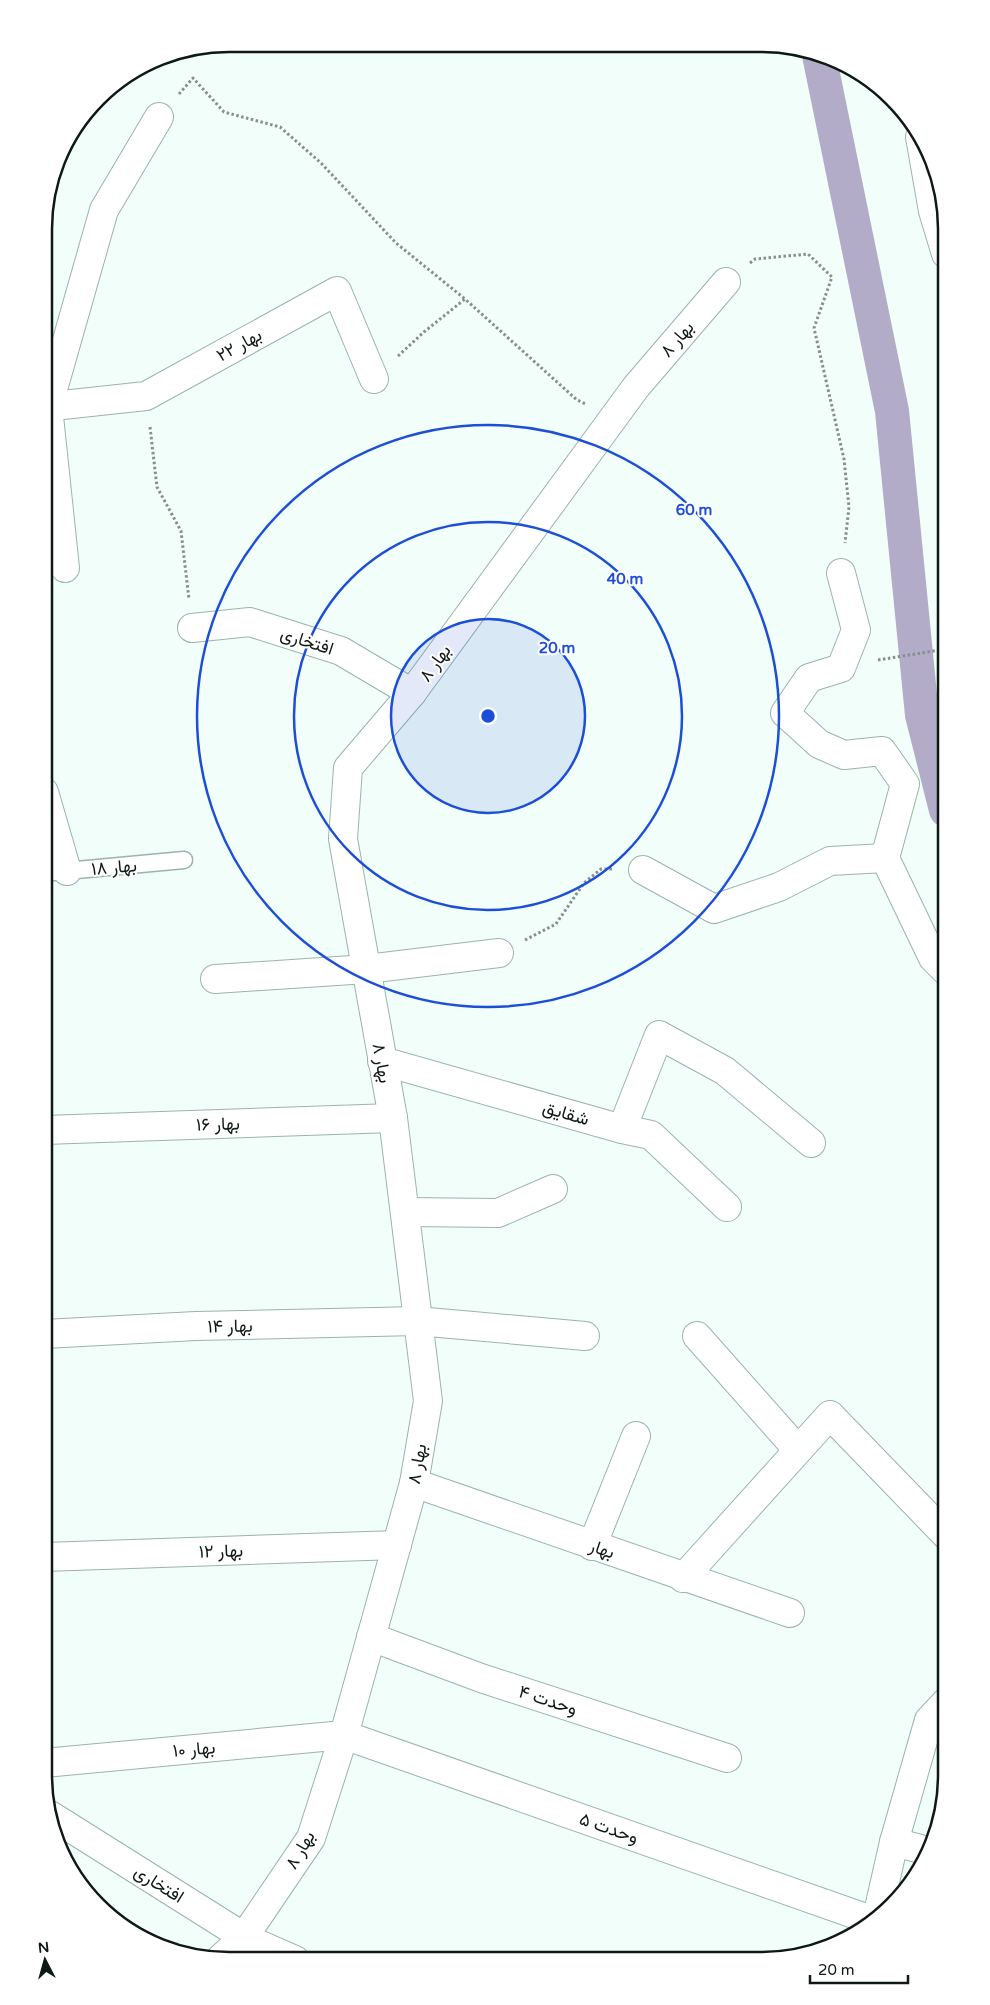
<svg xmlns="http://www.w3.org/2000/svg" width="990" height="2005" font-family="'Varela Round',Vazirmatn,sans-serif">
	<style>
		.lines { fill: none; stroke-linecap: round; stroke-linejoin: round }
		.canal { stroke: #b3acc9; stroke-width: 34 }
		.service-casing { stroke: #98b5a9; stroke-width: 19 }
		.minor-casing { stroke: #98b5a9; stroke-width: 30 }
		.path { stroke: #84908b; stroke-width: 3; stroke-dasharray: 2.5 2.5; stroke-linecap: butt }
		.service { stroke: #fff; stroke-width: 16 }
		.minor { stroke: #fff; stroke-width: 28 }
		.ring { fill: none; stroke: #1d4ed8; stroke-width: 2.5 }
		.labels { text-anchor: middle; stroke-width: 4; stroke-linejoin: round; paint-order: stroke }
		.street-label { font-size: 18px; fill: #0e1914; stroke: #fff }
		.rim { fill: none; stroke: #0e1914; stroke-width: 2.5 }
		.centre { fill: #1d4ed8; stroke: #fff; stroke-width: 2.5 }
		.ring-label { font-size: 15px; text-anchor: middle; font-weight: bold; fill: #1d4ed8; stroke: #fff; stroke-width: 4; stroke-linejoin: round; paint-order: stroke }
	</style>
	<rect width="100%" height="100%" fill="#f2fef9"/>
	<g class="lines">
		<polyline class="canal" points="819,55 892,411 922,715 946,810"/>
		<defs>
			<polyline id="service" points="44,873 184,860"/>
			<g id="minor">
				<polyline points="920,137 933,211 946,254"/>
				<polyline points="44,407 146,396 337,291 374,379"/>
				<polyline points="65,568 48,407 104,210 159,117"/>
				<polyline points="841,573 856,630 841,668 809,678 785,713 819,744 844,755 882,751 905,784 885,858 933,958 946,971"/>
				<polyline points="192,628 250,622 341,651 412,693"/>
				<polyline points="44,792 67,871"/>
				<polyline points="643,870 714,909 779,887 830,861 885,858"/>
				<polyline points="215,979 367,969 499,953"/>
				<polyline points="382,1061 622,1129 651,1135 727,1207"/>
				<polyline points="622,1129 659,1035 725,1071 811,1143"/>
				<polyline points="44,1130 393,1118"/>
				<polyline points="406,1212 498,1213 553,1189"/>
				<polyline points="44,1334 196,1326 417,1321 585,1336"/>
				<polyline points="697,1336 798,1450"/>
				<polyline points="414,1483 790,1613"/>
				<polyline points="592,1546 636,1436"/>
				<polyline points="44,1557 397,1545"/>
				<polyline points="683,1578 830,1415 946,1535"/>
				<polyline points="371,1637 481,1678 727,1758"/>
				<polyline points="44,1763 344,1735 874,1921"/>
				<polyline points="50,1815 244,1937 263,1960"/>
				<polyline points="894,1842 928,1851"/>
				<polyline points="877,1917 894,1842 929,1720 946,1702"/>
				<polyline points="247,1939 295,1960"/>
				<polyline points="219,1960 244,1937 311,1838 344,1735 414,1483 428,1401 393,1118 343,839 348,768 412,693 636,387 726,282"/>
			</g>
		</defs>
		<use href="#service" class="service-casing"/>
		<use href="#minor" class="minor-casing"/>
		<g class="path">
			<polyline points="179,94 193,78 224,112 280,127 321,163 396,243 465,299"/>
			<polyline points="750,263 755,259 808,254 832,277 814,328 844,459 849,507 845,543"/>
			<polyline points="398,356 424,332 465,299 577,400 586,404"/>
			<polyline points="150,427 157,487 181,531 189,599"/>
			<polyline points="878,660 946,649"/>
			<polyline points="525,940 556,924 584,883 601,869 613,869"/>
		</g>
		<use href="#service" class="service"/>
		<use href="#minor" class="minor"/>
	</g>
	<circle cx="488" cy="716" r="97" fill="#1d4ed8" fill-opacity=".12"/>
	<g class="ring">
		<circle cx="488" cy="716" r="97"/>
		<circle cx="488" cy="716" r="194"/>
		<circle cx="488" cy="716" r="291"/>
	</g>
	<g class="labels">
		<g class="street-label">
			<text transform="translate(677 339) rotate(-49)" y="6">بهار ۸</text>
			<text transform="translate(239 345) rotate(-29)" y="6">بهار ۲۲</text>
			<text transform="translate(307 641) rotate(18)" y="6">افتخاری</text>
			<text transform="translate(435 663) rotate(-54)" y="6">بهار ۸</text>
			<text transform="translate(114 867) rotate(-5)" y="6">بهار ۱۸</text>
			<text transform="translate(382 1063) rotate(80)" y="6">بهار ۸</text>
			<text transform="translate(566 1113) rotate(16)" y="6">شقایق</text>
			<text transform="translate(218 1124) rotate(-2)" y="6">بهار ۱۶</text>
			<text transform="translate(230 1326) rotate(-1)" y="6">بهار ۱۴</text>
			<text transform="translate(417 1464) rotate(-80)" y="6">بهار ۸</text>
			<text transform="translate(602 1549) rotate(19)" y="6">بهار</text>
			<text transform="translate(221 1551) rotate(-2)" y="6">بهار ۱۲</text>
			<text transform="translate(548 1700) rotate(18)" y="6">وحدت ۴</text>
			<text transform="translate(194 1749) rotate(-5)" y="6">بهار ۱۰</text>
			<text transform="translate(609 1828) rotate(19)" y="6">وحدت ۵</text>
			<text transform="translate(300 1850) rotate(-60)" y="6">بهار ۸</text>
			<text transform="translate(159 1884) rotate(32)" y="6">افتخاری</text>
		</g>
	</g>
	<path d="M0 0H990V2005H0ZM229 52H761A177 177 0 0 1 938 229V1775A177 177 0 0 1 761 1952H229A177 177 0 0 1 52 1775V229A177 177 0 0 1 229 52Z" fill="#fff" fill-rule="evenodd"/>
	<path class="rim" d="M229 52H761A177 177 0 0 1 938 229V1775A177 177 0 0 1 761 1952H229A177 177 0 0 1 52 1775V229A177 177 0 0 1 229 52Z"/>
	<circle cx="488" cy="716" r="8" class="centre"/>
	<g class="ring-label">
		<text x="694" y="515">60 m</text>
		<text x="625" y="584">40 m</text>
		<text x="557" y="653">20 m</text>
	</g>
	<g transform="translate(45 1960) rotate(354)" stroke="#ffffff" stroke-width="4" paint-order="stroke">
	<path d="M0-4L9 19L0 12L-9 19Z" fill="#0e1914"/>
	<text y="-8" font-size="14" font-weight="bold" text-anchor="middle" fill="#0e1914">N</text>
	</g>
	<path d="M810 1975v8h98v-8" fill="none" stroke="#0e1914" stroke-width="2.5"/>
	<text x="818" y="1975" font-size="15" fill="#0e1914" stroke="#ffffff" stroke-width="4" paint-order="stroke">20 m</text>
</svg>
